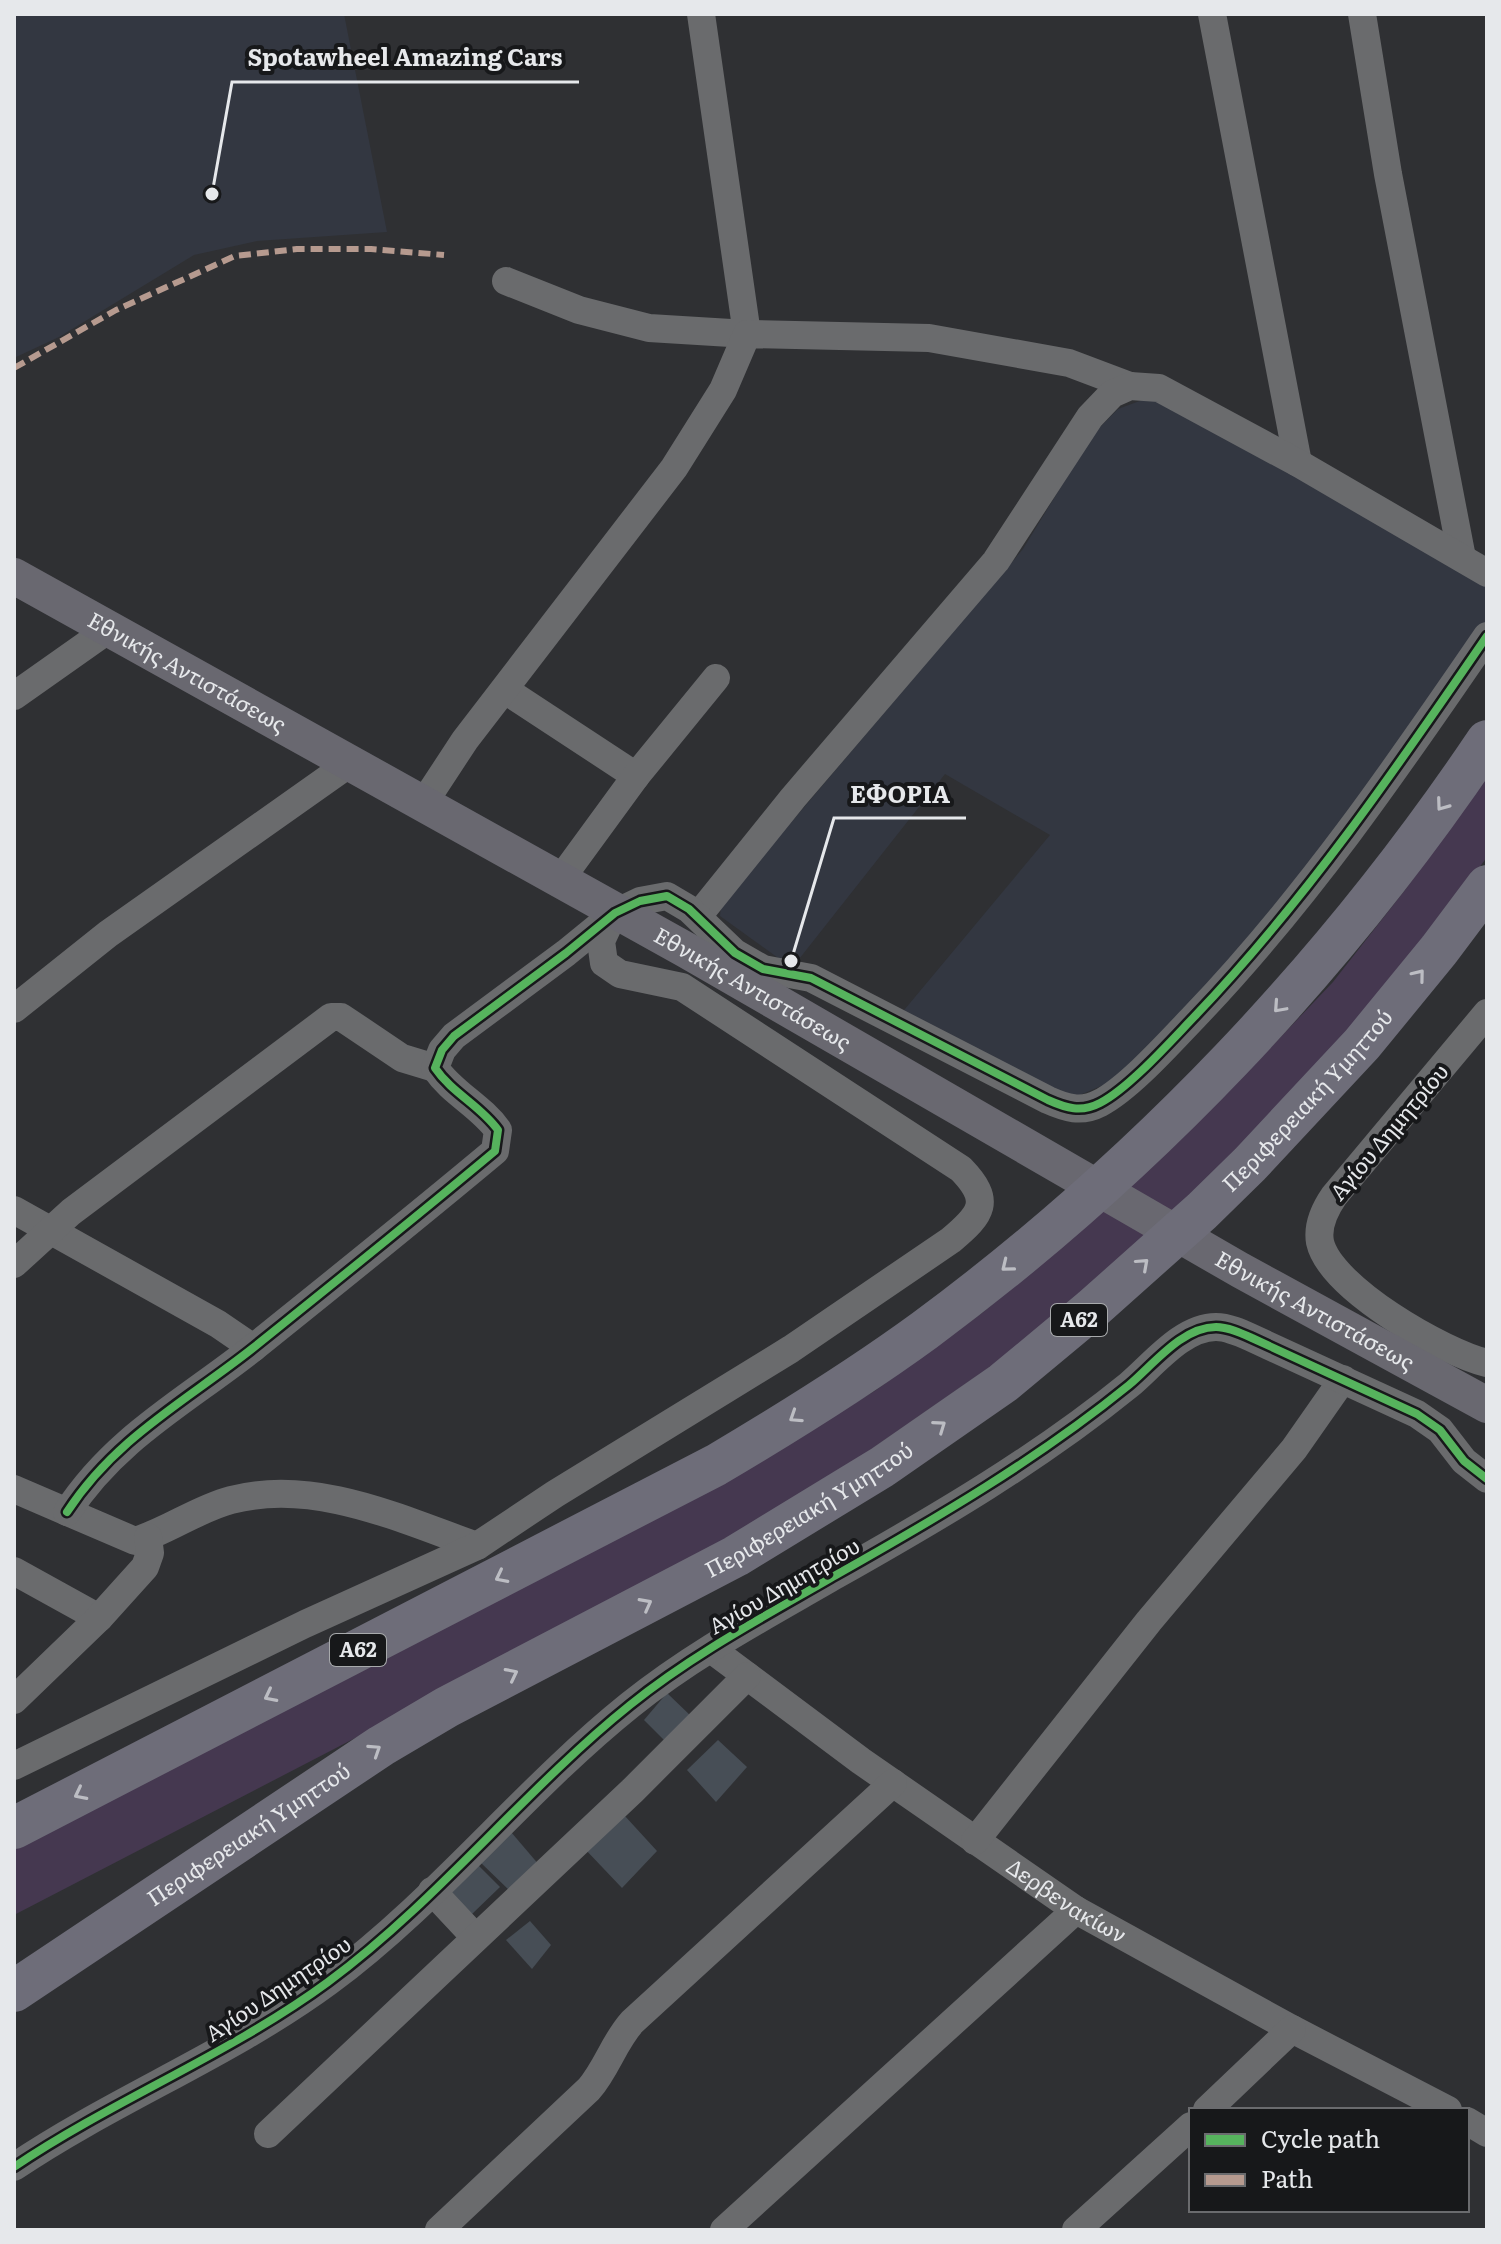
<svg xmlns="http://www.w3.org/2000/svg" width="1501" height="2244" font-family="Literata,serif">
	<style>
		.built { fill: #333741 }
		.green { fill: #453850 }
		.building { fill: #474e56 }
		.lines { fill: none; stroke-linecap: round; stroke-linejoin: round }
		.minor { stroke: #6a6b6d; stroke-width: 28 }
		.major { stroke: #696870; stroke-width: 36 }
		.highway { stroke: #6e6d79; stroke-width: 42 }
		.quiet { stroke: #b69a8f; stroke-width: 6; stroke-dasharray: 12 6; stroke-linecap: butt }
		.cycleway-casing { stroke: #17181a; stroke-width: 13 }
		.cycleway { stroke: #56b35d; stroke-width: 8 }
		.oneway { stroke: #bcbdc3 }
		.labels { text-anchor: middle; stroke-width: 8; stroke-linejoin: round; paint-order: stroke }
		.shield { fill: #17181a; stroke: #a8aaac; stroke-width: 2 }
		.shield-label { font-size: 20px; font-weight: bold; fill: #e6e8eb }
		.street-label { font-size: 22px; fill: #e6e8eb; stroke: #17181a }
		.leader { fill: none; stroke: #e6e8eb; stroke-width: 3 }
		.callout-dot { fill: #e6e8eb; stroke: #17181a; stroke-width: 3 }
		.callout-label { font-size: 24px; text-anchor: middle; font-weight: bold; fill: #e6e8eb; stroke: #17181a; stroke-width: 8; stroke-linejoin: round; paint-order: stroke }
	</style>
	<rect width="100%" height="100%" fill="#2f3033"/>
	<g class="built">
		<polygon points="14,14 344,14 387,232 257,241 194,255 59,337 14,358"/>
		<polygon points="1156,395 1487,585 1487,623 1256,939 1125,1076 1063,1102 900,1015 1050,835 945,774 792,968 720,916 721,905 1023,549 1093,434 1118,409"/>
	</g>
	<polygon class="green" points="1487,776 1487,857 1444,916 1370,1007 1211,1180 1029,1340 788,1507 442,1693 14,1915 14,1850 648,1523 761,1461 876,1390 982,1313 1083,1228 1254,1065 1333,982 1405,890"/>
	<g class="building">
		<polygon points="667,1693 693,1718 668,1744 644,1720"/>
		<polygon points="718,1740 747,1767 716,1802 687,1770"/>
		<polygon points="624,1815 657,1851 622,1888 584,1848"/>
		<polygon points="511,1832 540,1866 511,1892 479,1861"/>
		<polygon points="476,1863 500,1887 472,1914 445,1889"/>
		<polygon points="530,1921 551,1945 532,1969 506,1940"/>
	</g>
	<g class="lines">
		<g class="minor">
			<polyline points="1212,14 1298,463"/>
			<polyline points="1362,14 1388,174 1462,558"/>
			<polyline points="506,281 579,310 649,328 747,334 701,14"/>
			<polyline points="505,690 636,776"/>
			<polyline points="14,696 109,629"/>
			<polyline points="423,804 465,740 674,468 723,390 747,334 929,338 1069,363 1130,386"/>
			<polyline points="560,880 636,776 716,678"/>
			<polyline points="698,916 793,798 996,561 1090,417 1112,394 1130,386 1159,388 1298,463 1487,573"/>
			<polyline points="14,1009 108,934 350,763"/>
			<path d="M1487 1013 1334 1196C1325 1209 1317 1225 1320 1242 1330 1288 1444 1353 1487 1363"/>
			<polyline points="14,1210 218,1324 253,1348"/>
			<polyline points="14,1264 71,1212 331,1017 341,1017 402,1058 435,1068"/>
			<path d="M14 1489 135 1541C168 1531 197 1509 231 1500 315 1478 400 1519 477 1546"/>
			<path d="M67 1512C115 1438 186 1401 253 1348 334 1283 415 1218 495 1151L498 1130C481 1106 452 1093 435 1068L442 1050 454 1036 566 953 615 913 640 901 667 896 689 909 735 953 763 969 811 978 1048 1100C1066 1108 1081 1113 1100 1103 1129 1088 1170 1042 1194 1017 1306 900 1396 769 1487 636"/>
			<polyline points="14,1571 99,1618"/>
			<path id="s1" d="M711 1649 861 1761 1076 1910 1292 2029 1448 2110"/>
			<polyline points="14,1700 99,1618 145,1567 150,1553 148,1537"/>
			<path d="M14 1766 305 1624 477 1546 555 1494 791 1349 951 1240C982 1214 992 1201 961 1169L682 987 620 974 604 963 601 941 614 913"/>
			<polyline points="975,1841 1149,1621 1294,1449 1343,1379"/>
			<polyline points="432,1891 475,1937"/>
			<polyline points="1207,2110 1292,2029"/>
			<polyline points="1467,2121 1487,2133"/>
			<polyline points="268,2134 632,1791 747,1676"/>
			<path d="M14 2167C115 2099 230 2054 328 1982 438 1901 524 1790 630 1705 693 1654 767 1615 836 1575 937 1518 1038 1459 1129 1385 1153 1365 1182 1327 1216 1327 1228 1327 1241 1333 1252 1338L1417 1414 1440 1430 1464 1461 1487 1479"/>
			<path d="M439 2230 589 2089C607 2068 614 2042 632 2022L893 1783"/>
			<polyline points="724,2230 1076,1910"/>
			<polyline points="1076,2230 1191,2126"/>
		</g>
		<path class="major" id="s2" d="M14 576 686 950 1240 1270 1487 1405"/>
		<g class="highway">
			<path d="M14 1828 716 1465C787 1423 858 1379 925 1330 1144 1168 1335 967 1487 741"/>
			<path id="s3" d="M14 1991 381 1746 447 1707 736 1556 882 1467 1003 1383 1092 1309 1202 1211 1250 1164 1362 1044 1439 950 1487 886"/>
		</g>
		<polyline class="quiet" points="14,368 116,310 235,256 297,249 371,249 444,255"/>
		<defs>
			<g id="cycleway">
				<path d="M67 1512C115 1438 186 1401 253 1348 334 1283 415 1218 495 1151L498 1130C481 1106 452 1093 435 1068L442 1050 454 1036 566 953 615 913 640 901 667 896 689 909 735 953 763 969 811 978 1048 1100C1066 1108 1081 1113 1100 1103 1129 1088 1170 1042 1194 1017 1306 900 1396 769 1487 636"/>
				<path d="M14 2167C115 2099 230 2054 328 1982 438 1901 524 1790 630 1705 693 1654 767 1615 836 1575 937 1518 1038 1459 1129 1385 1153 1365 1182 1327 1216 1327 1228 1327 1241 1333 1252 1338L1417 1414 1440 1430 1464 1461 1487 1479"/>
			</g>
		</defs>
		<use href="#cycleway" class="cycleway-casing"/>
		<use href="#cycleway" class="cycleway"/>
	</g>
	<defs><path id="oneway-chevron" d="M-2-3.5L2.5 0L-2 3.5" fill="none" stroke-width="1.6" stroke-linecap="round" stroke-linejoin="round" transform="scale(2)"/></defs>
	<g class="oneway">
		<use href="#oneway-chevron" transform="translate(1442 805) rotate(126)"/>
		<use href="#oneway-chevron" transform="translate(1419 975) rotate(-51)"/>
		<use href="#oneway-chevron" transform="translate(1279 1007) rotate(132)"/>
		<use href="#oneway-chevron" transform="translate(1143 1264) rotate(-42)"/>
		<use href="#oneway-chevron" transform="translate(1007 1266) rotate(141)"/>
		<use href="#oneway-chevron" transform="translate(795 1417) rotate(147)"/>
		<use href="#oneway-chevron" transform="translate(940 1426) rotate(-35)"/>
		<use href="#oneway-chevron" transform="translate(501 1577) rotate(153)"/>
		<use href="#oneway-chevron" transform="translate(646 1604) rotate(-28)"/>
		<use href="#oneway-chevron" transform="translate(512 1674) rotate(-27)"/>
		<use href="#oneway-chevron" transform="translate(270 1696) rotate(153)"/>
		<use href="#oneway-chevron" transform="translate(375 1750) rotate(-33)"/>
		<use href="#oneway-chevron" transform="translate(80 1794) rotate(153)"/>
	</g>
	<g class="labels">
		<g class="shield">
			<rect x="1051" y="1304" width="56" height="32" rx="6"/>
			<rect x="330" y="1634" width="56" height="32" rx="6"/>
		</g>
		<g class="shield-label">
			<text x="1079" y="1327">Α62</text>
			<text x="358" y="1657">Α62</text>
		</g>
		<g class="street-label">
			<text dy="8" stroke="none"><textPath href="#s2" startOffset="198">Εθνικής Αντιστάσεως</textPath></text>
			<text dy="8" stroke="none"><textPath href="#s2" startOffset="846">Εθνικής Αντιστάσεως</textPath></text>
			<text dy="8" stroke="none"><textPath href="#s3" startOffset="1578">Περιφερειακή Υμηττού</textPath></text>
			<text transform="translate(1389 1132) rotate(-50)" y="8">Αγίου Δημητρίου</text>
			<text dy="8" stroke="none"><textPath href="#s2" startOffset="1494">Εθνικής Αντιστάσεως</textPath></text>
			<text dy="8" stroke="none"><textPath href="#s3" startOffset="930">Περιφερειακή Υμηττού</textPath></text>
			<text transform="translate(784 1586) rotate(-30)" y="8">Αγίου Δημητρίου</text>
			<text dy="8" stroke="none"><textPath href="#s3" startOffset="282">Περιφερειακή Υμηττού</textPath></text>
			<text dy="8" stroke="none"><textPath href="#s1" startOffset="436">Δερβενακίων</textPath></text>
			<text transform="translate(278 1989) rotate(-34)" y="8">Αγίου Δημητρίου</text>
		</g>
	</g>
	<path class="leader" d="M212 194L232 82H579M791 961L834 818H966"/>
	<g class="callout-dot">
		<circle cx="212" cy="194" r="8"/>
		<circle cx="791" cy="961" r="8"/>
	</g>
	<g class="callout-label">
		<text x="405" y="66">Spotawheel Amazing Cars</text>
		<text x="900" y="803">ΕΦΟΡΙΑ</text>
	</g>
	<rect width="1501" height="2244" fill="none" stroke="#e6e8eb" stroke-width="32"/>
	<rect x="1189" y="2108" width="280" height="104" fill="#17181a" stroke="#6a6b6e" stroke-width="2"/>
	<rect x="1205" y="2134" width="40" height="12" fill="#56b35d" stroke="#6a6b6e" stroke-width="2"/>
	<text x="1261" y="2148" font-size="24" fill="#e6e8eb">Cycle path</text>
	<rect x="1205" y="2174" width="40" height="12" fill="#b69a8f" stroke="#6a6b6e" stroke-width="2"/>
	<text x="1261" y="2188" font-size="24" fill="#e6e8eb">Path</text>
</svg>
